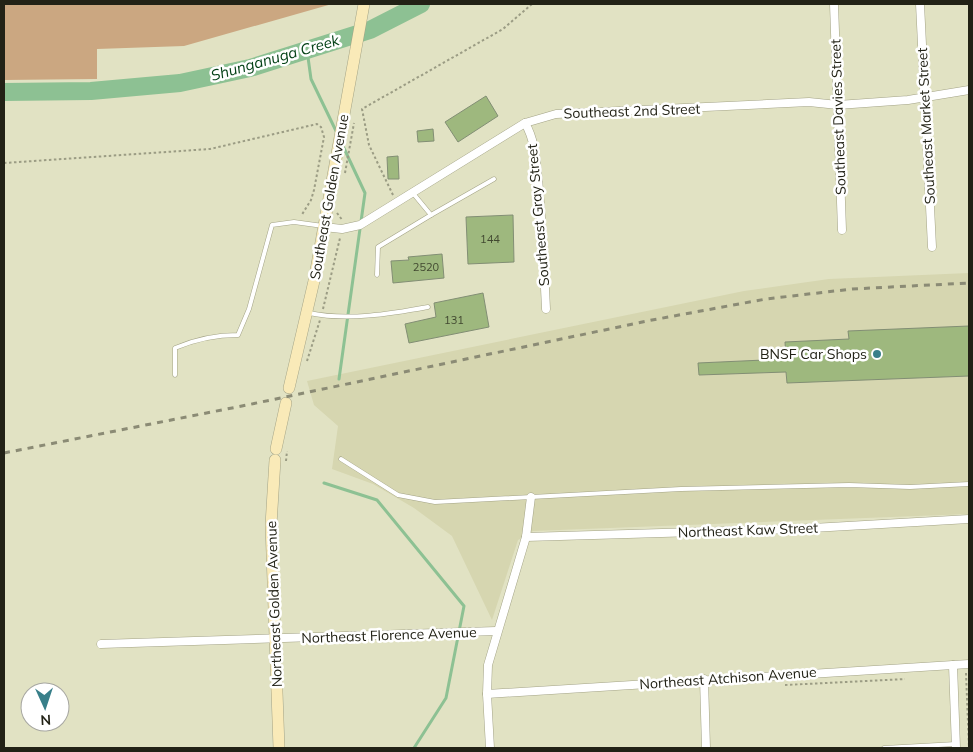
<svg xmlns="http://www.w3.org/2000/svg" width="973" height="752" font-family="Mulish,sans-serif">
	<style>
		.built { fill: #d6d6b0 }
		.green { fill: #cba781 }
		.lines { fill: none; stroke-linecap: round; stroke-linejoin: round }
		.stream { stroke: #8dc193; stroke-width: 3 }
		.river { stroke: #8dc193; stroke-width: 18 }
		.building { fill: #9eb87e; stroke: #828e74 }
		.lane-casing { stroke: #a3a386; stroke-width: 5 }
		.street-casing { stroke: #a3a386; stroke-width: 9 }
		.secondary-casing { stroke: #a3a386; stroke-width: 12 }
		.path { stroke: #9b9c84; stroke-width: 2; stroke-dasharray: 2.5 2.5; stroke-linecap: butt }
		.lane { stroke: #fff; stroke-width: 4 }
		.street { stroke: #fff; stroke-width: 8 }
		.secondary { stroke: #f9eab8; stroke-width: 11 }
		.rail { stroke: #8b8b75; stroke-width: 3; stroke-dasharray: 6 6; stroke-linecap: butt }
		.poi-dot { fill: #387f89; stroke: #fff; stroke-width: 2 }
		.labels { text-anchor: middle; stroke-width: 5; stroke-linejoin: round; paint-order: stroke }
		.number-label { font-size: 11px; fill: #414830 }
		.street-label { font-size: 14px; fill: #222216; stroke: #fff }
		.poi-label { font-size: 14px; fill: #222216; stroke: #fff; text-anchor: end }
		.water-label { font-size: 15px; font-style: italic; fill: #024015; stroke: #fff }
	</style>
	<rect width="100%" height="100%" fill="#e1e2c3"/>
	<polygon class="built" points="969,273 969,514 533,531 518,540 492,620 452,536 414,508 373,484 332,469 338,426 314,405 307,381 744,291 829,279"/>
	<polygon class="green" points="4,4 332,4 184,46 97,49 97,79 4,80"/>
	<g class="lines">
		<g class="stream">
			<polyline points="307,50 311,79 337,133"/>
			<polyline points="339,379 365,193 342,144"/>
			<polyline points="324,483 377,500 464,606 446,698 414,748"/>
		</g>
		<polyline class="river" points="4,92 91,91 180,83 250,68 370,30 421,4"/>
	</g>
	<g class="building">
		<polygon points="486,96 498,116 458,142 445,122"/>
		<polygon points="433,129 434,141 418,142 417,131"/>
		<polygon points="398,156 399,179 388,179 387,157"/>
		<polygon points="513,215 514,262 468,264 466,217"/>
		<polygon points="442,254 444,278 393,283 391,261 409,260 408,257"/>
		<polygon points="483,293 489,327 409,343 405,324 436,317 434,303"/>
		<polygon points="969,326 969,376 787,383 786,372 699,375 698,363 786,359 785,342 849,339 848,331"/>
	</g>
	<g class="lines">
		<defs>
			<g id="lane">
				<polyline points="412,192 431,215 494,179"/>
				<polyline points="377,275 378,247 431,215"/>
				<path d="M309 313C347 321 390 314 428 307"/>
				<path d="M175 375V348C196 339 215 335 238 335L249 309 272 225 294 222 323 226"/>
				<polyline points="341,459 398,495 435,502 681,489 849,485 910,487 969,484"/>
				<polyline points="884,748 956,744"/>
			</g>
			<g id="street">
				<polyline points="834,4 842,230"/>
				<polyline points="920,4 932,247"/>
				<path d="M525 123C535 140 536 160 538 179 542 222 544 266 546 309"/>
				<polyline points="324,227 342,229 360,225 525,123 556,114 809,102 838,105 908,100 969,90"/>
				<polyline points="526,537 795,529 969,519"/>
				<polyline points="101,644 496,631"/>
				<polyline points="953,665 956,748"/>
				<polyline points="704,679 706,748"/>
				<polyline points="487,694 969,664"/>
				<polyline points="490,748 487,694 488,665 526,537 531,497"/>
			</g>
			<g id="secondary">
				<polyline points="289,388 314,281 364,4"/>
				<polyline points="276,449 286,403"/>
				<polyline points="275,460 271,525 279,748"/>
			</g>
		</defs>
		<use href="#lane" class="lane-casing"/>
		<use href="#street" class="street-casing"/>
		<use href="#secondary" class="secondary-casing"/>
		<g class="path">
			<polyline points="4,4 15,4"/>
			<polyline points="4,163 210,149 317,124 321,127 324,137 314,190 311,200 301,216"/>
			<polyline points="345,173 354,123"/>
			<polyline points="393,195 369,145 362,109 503,29 532,4"/>
			<polyline points="337,213 343,221"/>
			<polyline points="323,309 340,238"/>
			<polyline points="307,361 320,320"/>
			<polyline points="286,461 287,451"/>
			<polyline points="966,673 969,748"/>
			<polyline points="785,685 905,679"/>
		</g>
		<use href="#lane" class="lane"/>
		<use href="#street" class="street"/>
		<use href="#secondary" class="secondary"/>
		<polyline class="rail" points="4,453 247,405 652,320 766,299 852,289 969,283"/>
	</g>
	<circle class="poi-dot" cx="877" cy="354" r="5"/>
	<g class="labels">
		<g class="number-label">
			<text x="490" y="243">144</text>
			<text x="426" y="271">2520</text>
			<text x="454" y="324">131</text>
		</g>
		<g class="street-label">
			<text transform="translate(632 111) rotate(-2)" y="5">Southeast 2nd Street</text>
			<text transform="translate(838 117) rotate(-92)" y="5">Southeast Davies Street</text>
			<text transform="translate(926 126) rotate(-93)" y="5">Southeast Market Street</text>
			<text transform="translate(329 197) rotate(-80)" y="5">Southeast Golden Avenue</text>
			<text transform="translate(538 215) rotate(-95)" y="5">Southeast Gray Street</text>
			<text transform="translate(748 530) rotate(-2)" y="5">Northeast Kaw Street</text>
			<text transform="translate(274 604) rotate(-92)" y="5">Northeast Golden Avenue</text>
			<text transform="translate(389 635) rotate(-2)" y="5">Northeast Florence Avenue</text>
			<text transform="translate(728 678) rotate(-4)" y="5">Northeast Atchison Avenue</text>
		</g>
		<g class="poi-label">
			<text x="867" y="359">BNSF Car Shops</text>
		</g>
		<g class="water-label">
			<text transform="translate(275 58) rotate(-16)" y="5">Shunganuga Creek</text>
		</g>
	</g>
	<rect width="973" height="752" fill="none" stroke="#222216" stroke-width="10"/>
	<g transform="translate(45 707) rotate(177)"><circle r="24" fill="#ffffff" stroke="#a7a7a2"/>
	<path d="M0-4L9 19L0 12L-9 19Z" fill="#387f89"/>
	<text y="-8" font-size="14" font-weight="bold" text-anchor="middle" fill="#222216">N</text>
	</g>
</svg>
